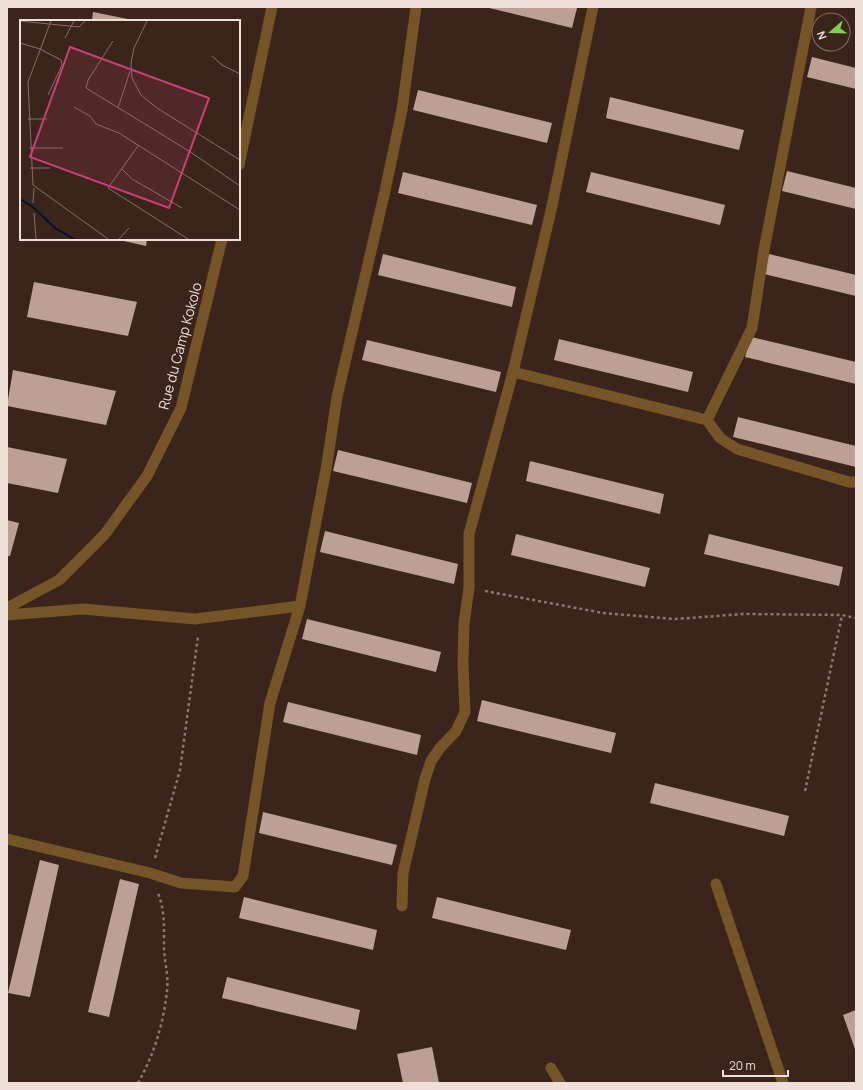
<svg xmlns="http://www.w3.org/2000/svg" width="863" height="1090" font-family="Manrope,sans-serif">
	<style>
		.building { fill: #bda095 }
		.lines { fill: none; stroke-linecap: round; stroke-linejoin: round }
		.path { stroke: #8a7770; stroke-width: 2.5; stroke-dasharray: 3 3; stroke-linecap: butt }
		.service { stroke: #755428; stroke-width: 11 }
		.minor { stroke: #755428; stroke-width: 11 }
		.labels { text-anchor: middle; stroke-width: 4; stroke-linejoin: round; paint-order: stroke }
		.street-label { font-size: 14px; fill: #eedfd9; stroke: #3b241c }
		.inset-river { fill: none; stroke: #00132f; stroke-width: 2 }
		.inset-road { fill: none; stroke: #836f68; stroke-width: 1 }
		.view { fill: #cb4074; fill-opacity: 0.15; stroke: #cb4074; stroke-width: 2 }
		.inset-edge { fill: none; stroke: #eedfd9; stroke-width: 2 }
	</style>
	<rect width="100%" height="100%" fill="#3b241c"/>
	<g class="building">
		<polygon points="573,7 577,8 572,28 489,8"/>
		<polygon points="93,12 133,20 133,21 92,21"/>
		<polygon points="812,57 856,68 856,89 807,77"/>
		<polygon points="418,90 552,123 547,143 413,110"/>
		<polygon points="610,97 744,130 739,150 606,118"/>
		<polygon points="787,171 856,188 856,209 782,191"/>
		<polygon points="403,172 537,205 532,225 398,193"/>
		<polygon points="591,172 725,205 720,225 586,192"/>
		<polygon points="115,239 147,239 146,246"/>
		<polygon points="383,254 516,287 512,307 378,275"/>
		<polygon points="769,254 856,275 856,296 764,274"/>
		<polygon points="34,282 137,302 128,336 27,317"/>
		<polygon points="751,337 856,362 856,384 745,357"/>
		<polygon points="559,339 693,372 688,392 554,360"/>
		<polygon points="367,340 501,372 496,392 362,360"/>
		<polygon points="13,370 116,391 106,425 7,406"/>
		<polygon points="738,417 856,446 856,467 733,437"/>
		<polygon points="7,447 67,459 58,493 7,483"/>
		<polygon points="338,450 472,483 467,503 333,471"/>
		<polygon points="530,461 664,494 660,514 526,481"/>
		<polygon points="7,520 19,523 10,556 7,556"/>
		<polygon points="325,531 458,564 454,584 320,552"/>
		<polygon points="516,534 650,568 645,587 511,555"/>
		<polygon points="709,534 843,567 839,586 704,554"/>
		<polygon points="307,619 441,652 436,672 302,639"/>
		<polygon points="482,700 616,733 611,753 477,721"/>
		<polygon points="288,702 421,735 417,755 283,722"/>
		<polygon points="655,783 789,816 784,836 650,803"/>
		<polygon points="263,812 397,845 392,865 259,833"/>
		<polygon points="40,860 59,865 30,997 8,993"/>
		<polygon points="120,879 139,884 109,1017 88,1012"/>
		<polygon points="244,897 377,930 373,950 239,918"/>
		<polygon points="437,897 571,930 566,950 432,918"/>
		<polygon points="227,977 360,1010 356,1030 222,998"/>
		<polygon points="856,1010 856,1052 843,1015"/>
		<polygon points="432,1047 439,1083 403,1083 397,1054"/>
	</g>
	<g class="lines">
		<g class="path">
			<polyline points="485,591 603,613 675,619 744,614 842,615 856,618"/>
			<polyline points="805,791 842,615"/>
			<polyline points="155,858 180,770 198,636"/>
			<path d="M138 1083C154 1055 164 1022 167 990 169 976 164 961 164 947 164 928 165 910 158 893"/>
		</g>
		<g class="service">
			<polyline points="513,372 707,420 720,438 737,449 849,482 856,482"/>
			<polyline points="707,420 752,328 764,250 811,7"/>
			<polyline points="7,615 83,609 195,619 300,606"/>
			<polyline points="7,839 150,873 181,883 235,887 243,876 270,703 300,606 327,464 337,397 385,191 402,110 416,7"/>
			<polyline points="716,884 783,1083"/>
			<polyline points="402,906 403,873 425,779 431,761 440,748 456,731 465,712 463,664 464,623 469,588 469,534 513,372 552,206 593,7"/>
			<polyline points="551,1068 560,1083"/>
		</g>
		<g class="minor">
			<polyline points="239,165 272,7"/>
			<polyline points="7,608 59,580 105,534 147,476 181,408 222,239"/>
		</g>
	</g>
	<g class="labels">
		<g class="street-label">
			<text transform="translate(180 346) rotate(-75)" y="5">Rue du Camp Kokolo</text>
		</g>
	</g>
	<g transform="translate(20 20)">
		<rect width="220" height="220" fill="#3b241c"/>
		<path class="inset-river" d="M0 179 13 187 35 208 54 219"/>
		<path class="inset-road" d="M0 1 59 7 65 1M31 1 8 62 13 165 88 219M127 1 114 28 111 43 112 58 121 75 137 88 220 140M45 18 54 1M93 21 68 60 66 68 169 131 220 166M0 23 20 29 41 40 42 45 28 75M192 36 202 45 220 54M54 87 70 96 76 104 99 113 220 190M98 88 110 51M8 99H27M118 126 88 168 168 219M9 128H43M10 148H30M102 149 112 159 162 188M13 183 14 168M14 193 16 219M99 219 109 208"/>
		<path class="view" d="M50 27 189 78 149 188 10 137Z"/>
		<rect width="220" height="220" class="inset-edge"/>
	</g>
	<rect width="863" height="1090" fill="none" stroke="#eedfd9" stroke-width="16"/>
	<g transform="translate(831 32) rotate(250)"><circle r="19" fill="#3b241c" stroke="#836f68"/>
	<path d="M0-3L7 15L0 10L-7 15Z" fill="#82d04f"/>
	<text y="-6" font-size="11" font-weight="bold" text-anchor="middle" fill="#eedfd9">N</text>
	</g>
	<path d="M723 1070v6h65v-6" fill="none" stroke="#eedfd9" stroke-width="2"/>
	<text x="729" y="1070" font-size="12" fill="#eedfd9" stroke="#3b241c" stroke-width="3" paint-order="stroke">20 m</text>
</svg>
